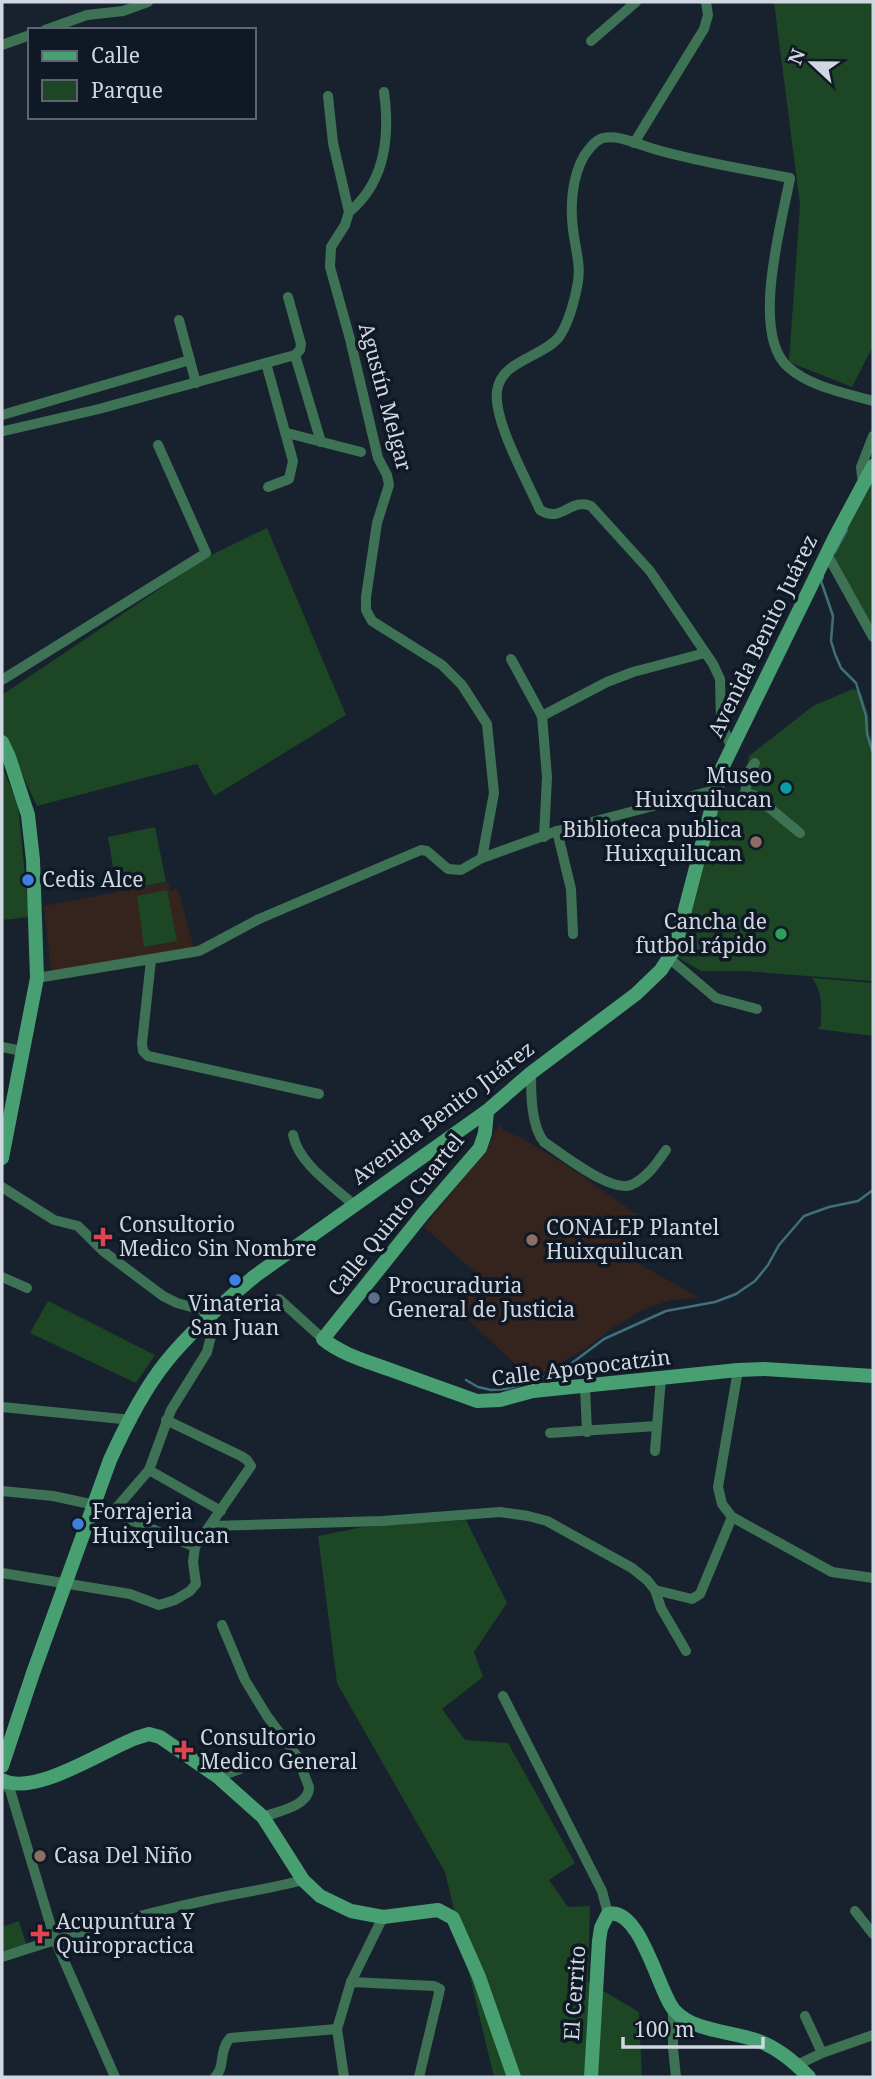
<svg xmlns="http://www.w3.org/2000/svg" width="875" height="2079" font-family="'Noto Serif',serif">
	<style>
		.education { fill: #35231e }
		.green { fill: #1c4624 }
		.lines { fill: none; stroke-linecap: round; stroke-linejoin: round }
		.stream { stroke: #41707b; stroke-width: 2.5 }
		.street { stroke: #3e7255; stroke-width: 10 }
		.secondary { stroke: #48a072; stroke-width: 14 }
		.culture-dot { fill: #0f9aa8; stroke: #0f1825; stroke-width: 2.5 }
		.education-dot { fill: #8d6e63; stroke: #0f1825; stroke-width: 2.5 }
		.shop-dot { fill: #3f7fe0; stroke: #0f1825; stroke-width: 2.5 }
		.leisure-dot { fill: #2e9e5b; stroke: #0f1825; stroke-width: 2.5 }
		.health-dot { fill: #e0444e; stroke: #0f1825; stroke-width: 2.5 }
		.service-dot { fill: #5c6f8a; stroke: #0f1825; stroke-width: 2.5 }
		.labels { text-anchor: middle; stroke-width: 7; stroke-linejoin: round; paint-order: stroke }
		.street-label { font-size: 21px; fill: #d1d7e0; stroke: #0f1825 }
		.poi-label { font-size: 21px; fill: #d1d7e0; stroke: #0f1825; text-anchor: start }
	</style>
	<rect width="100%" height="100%" fill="#18222f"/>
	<g class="education">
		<polygon points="169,882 170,891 178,889 194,948 51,972 44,906"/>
		<polygon points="499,1124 504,1131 522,1138 569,1167 639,1216 619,1253 700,1298 671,1300 642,1310 611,1329 585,1349 531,1379 452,1305 476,1273 424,1227 488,1147"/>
	</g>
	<g class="green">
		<polygon points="774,2 873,2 873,346 852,387 789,362 800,205"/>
		<polygon points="873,474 873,627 829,550"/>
		<polygon points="267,528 346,715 214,796 197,764 37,806 2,731 2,695 207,557"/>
		<polygon points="853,689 861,693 868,714 870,736 873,743 873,981 744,971 701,971 677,957 720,796 736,794 743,788 749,756 813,706"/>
		<polygon points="2,766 18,805 29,917 2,920"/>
		<polygon points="155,827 166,882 117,891 108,837"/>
		<polygon points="167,890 177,941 144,947 137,896"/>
		<path d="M812 978 873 983V1036L818 1029 821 1025C821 1008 823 992 812 978Z"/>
		<polygon points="48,1301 155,1355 136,1383 30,1333"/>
		<polygon points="466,1520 507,1603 474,1652 483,1677 442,1709 465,1740 508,1743 575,1863 549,1880 568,1907 590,1906 588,1982 639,2012 642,2077 494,2077 445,1872 337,1683 318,1536 363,1527"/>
		<polygon points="19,1921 26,1944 3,1951 2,1927"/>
	</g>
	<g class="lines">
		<g class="stream">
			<polyline points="835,552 847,530"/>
			<polyline points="823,577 821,581 833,616 831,641 835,654 841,668 856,683 866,716 867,734 873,753"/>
			<polyline points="466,1380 478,1387 491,1390 506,1389 538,1380 568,1366 604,1339 666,1311 715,1302 736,1294 755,1281 768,1265 779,1245 804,1216 829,1207 858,1201 873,1190"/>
		</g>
		<g class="street">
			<polyline points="45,30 87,15 123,11 148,2"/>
			<polyline points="591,41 636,2"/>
			<polyline points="2,45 30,35"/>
			<polyline points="328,96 333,143 349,212 345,225 331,247 330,267 350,339 378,458 387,475 389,485 377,523 366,597 366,610 372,621 442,665 462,685 487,724 494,793 482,858"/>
			<polyline points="634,143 704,29 708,15 706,2"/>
			<path d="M349 212C386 182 390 136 384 92"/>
			<polyline points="179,320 196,383"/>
			<polyline points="295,355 321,442"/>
			<polyline points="266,363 293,461 289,479 268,487"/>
			<polyline points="2,415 190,360"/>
			<polyline points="4,431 99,409 295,355 300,350 301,344 288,297"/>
			<polyline points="287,433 361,452"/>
			<polyline points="863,484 861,467 873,436"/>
			<polyline points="828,556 873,637"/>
			<polyline points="511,659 542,716 547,777 544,837"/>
			<polyline points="2,680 206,553 158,445"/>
			<polyline points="542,716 607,682 633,672 705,653"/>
			<path d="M731 746 721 723 720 679 713 664 650 571 591 506C570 497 562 524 540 510 527 480 493 421 497 391 501 360 542 358 559 337 568 324 574 302 577 287 582 266 575 249 573 229 570 206 572 177 584 156 589 149 594 141 603 138 619 134 639 145 654 149 698 162 745 169 790 178 782 222 750 333 788 367 810 387 846 393 873 401"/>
			<polyline points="755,763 750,770 745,792 755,796 800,833"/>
			<polyline points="557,831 571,889 573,934"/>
			<polyline points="670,959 716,998 757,1009"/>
			<polyline points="151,960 142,1043 143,1051 148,1056 319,1094"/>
			<polyline points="37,978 199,951 259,919 421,850 427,851 448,869 461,870 482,858 557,831 715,790"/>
			<polyline points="2,1047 22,1051"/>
			<path d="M531 1073C531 1094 531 1126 544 1142 562 1154 611 1193 631 1185 647 1178 657 1163 666 1150"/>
			<path d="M293 1135C299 1164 332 1185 354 1205"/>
			<polyline points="2,1187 54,1220 78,1226 103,1251 163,1296 177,1303 202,1310 214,1324 207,1352 171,1410 149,1470 112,1513"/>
			<polyline points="2,1277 27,1288"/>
			<polyline points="279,1299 323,1339"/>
			<polyline points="738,1370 718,1487 722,1504 732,1517 832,1572 873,1578"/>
			<polyline points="585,1386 587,1432"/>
			<polyline points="2,1407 132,1420"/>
			<polyline points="550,1433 657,1426"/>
			<polyline points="655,1451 661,1378"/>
			<polyline points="149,1470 221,1511"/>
			<polyline points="2,1491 53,1496 95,1505 195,1547"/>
			<polyline points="211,1526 383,1521 500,1512 528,1516 547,1521 632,1568 647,1580 655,1590 661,1608 686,1651"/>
			<polyline points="2,1573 130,1594 159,1605 175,1600 190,1591 196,1584 193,1562 195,1547 251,1466 247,1460 241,1456 166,1420"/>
			<polyline points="655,1590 692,1599 700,1594 732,1517"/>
			<path d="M222 1625 245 1680 267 1716 297 1756 309 1787C309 1806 279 1811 263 1817"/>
			<polyline points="503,1696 602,1891 608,1914"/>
			<polyline points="218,1777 240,1769"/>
			<polyline points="2,1781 10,1790 55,1940 115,2077"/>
			<polyline points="855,1911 873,1934"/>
			<path d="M2 1957C68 1935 135 1916 203 1901 237 1893 270 1889 303 1880"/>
			<polyline points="351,1982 434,1986 440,1989 419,2077"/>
			<polyline points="673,2010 673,2048 676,2077"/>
			<polyline points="805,2016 822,2053"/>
			<polyline points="797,2065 822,2053 873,2035"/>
			<path d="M215 2077C226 2066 218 2052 230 2038L337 2029"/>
			<polyline points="344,2077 337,2029 351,1982 383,1917"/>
		</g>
		<g class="secondary">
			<polyline points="2,742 9,757 28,815 33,860 37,978 2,1158"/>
			<path d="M487 1111 485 1133 480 1148 423 1214 323 1339C341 1354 366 1361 388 1369 418 1380 447 1390 477 1401L500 1400 533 1391 738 1370 765 1369 873 1376"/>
			<path d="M2 1766 33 1673 110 1460C124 1429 145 1388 166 1362 191 1331 225 1301 255 1276L487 1111 531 1073 636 994 661 970 675 948 722 768 835 537 873 466"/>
			<path d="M2 1780C35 1797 104 1750 136 1738L149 1734 160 1737 218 1777 263 1817 303 1880 320 1896 351 1911 383 1917 438 1910 453 1918 479 1977 514 2077"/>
			<path d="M591 2077 599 1941 601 1928 608 1914C641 1906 659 1995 675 2011 695 2032 731 2031 756 2040 778 2048 793 2061 809 2077"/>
		</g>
	</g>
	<circle class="culture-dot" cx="786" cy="788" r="7"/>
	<g class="education-dot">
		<circle cx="756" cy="842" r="7"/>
		<circle cx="532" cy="1240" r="7"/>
		<circle cx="40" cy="1856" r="7"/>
	</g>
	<g class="shop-dot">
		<circle cx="28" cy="880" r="7"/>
		<circle cx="235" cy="1280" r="7"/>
		<circle cx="78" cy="1524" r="7"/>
	</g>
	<circle class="leisure-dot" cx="781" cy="934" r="7"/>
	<g class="health-dot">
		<path d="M99.5 1226.5h7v7h7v7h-7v7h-7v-7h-7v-7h7z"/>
		<path d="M180.5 1739.5h7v7h7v7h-7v7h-7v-7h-7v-7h7z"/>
		<path d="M36.5 1923.5h7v7h7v7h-7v7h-7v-7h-7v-7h7z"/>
	</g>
	<circle class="service-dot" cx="374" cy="1298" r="7"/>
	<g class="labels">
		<g class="street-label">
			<text transform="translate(385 397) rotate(75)" y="7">Agustín Melgar</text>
			<text transform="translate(763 636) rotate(-64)" y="7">Avenida Benito Juárez</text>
			<text transform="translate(443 1113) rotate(-37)" y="7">Avenida Benito Juárez</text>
			<text transform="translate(396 1215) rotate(-51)" y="7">Calle Quinto Cuartel</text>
			<text transform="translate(581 1368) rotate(-7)" y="7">Calle Apopocatzin</text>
			<text transform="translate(575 1993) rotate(-86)" y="7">El Cerrito</text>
		</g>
		<g class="poi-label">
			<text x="772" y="783" text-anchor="end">Museo<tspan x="772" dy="24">Huixquilucan</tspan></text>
			<text x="742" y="837" text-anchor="end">Biblioteca publica<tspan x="742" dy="24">Huixquilucan</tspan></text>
			<text x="42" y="887">Cedis Alce</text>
			<text x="767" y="929" text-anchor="end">Cancha de<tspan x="767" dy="24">futbol rápido</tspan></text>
			<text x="119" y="1232">Consultorio<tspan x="119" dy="24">Medico Sin Nombre</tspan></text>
			<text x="546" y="1235">CONALEP Plantel<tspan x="546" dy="24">Huixquilucan</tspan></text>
			<text x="388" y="1293">Procuraduria<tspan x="388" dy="24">General de Justicia</tspan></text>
			<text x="235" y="1311" text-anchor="middle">Vinateria<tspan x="235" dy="24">San Juan</tspan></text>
			<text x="92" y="1519">Forrajeria<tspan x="92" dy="24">Huixquilucan</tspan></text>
			<text x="200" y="1745">Consultorio<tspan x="200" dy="24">Medico General</tspan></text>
			<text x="54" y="1863">Casa Del Niño</text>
			<text x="56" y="1929">Acupuntura Y<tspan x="56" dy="24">Quiropractica</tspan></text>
		</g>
	</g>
	<rect width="875" height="2079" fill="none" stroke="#d1d7e0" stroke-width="7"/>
	<rect x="28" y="28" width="228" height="91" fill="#0f1825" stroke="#5d6470" stroke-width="2"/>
	<rect x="42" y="51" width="35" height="10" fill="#48a072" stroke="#5d6470" stroke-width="2"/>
	<text x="91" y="63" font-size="21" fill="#d1d7e0">Calle</text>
	<rect x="42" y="80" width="35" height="21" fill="#1c4624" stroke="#5d6470" stroke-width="2"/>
	<text x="91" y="98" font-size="21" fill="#d1d7e0">Parque</text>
	<g transform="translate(812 63) rotate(292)" stroke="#0f1825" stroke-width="5" paint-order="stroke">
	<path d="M0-5L12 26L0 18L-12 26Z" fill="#d1d7e0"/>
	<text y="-10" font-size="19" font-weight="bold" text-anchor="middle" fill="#d1d7e0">N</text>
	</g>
	<path d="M623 2037v10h140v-10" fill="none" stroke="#d1d7e0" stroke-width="3.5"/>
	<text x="634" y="2037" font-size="21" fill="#d1d7e0" stroke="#0f1825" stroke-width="5" paint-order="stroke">100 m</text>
</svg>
